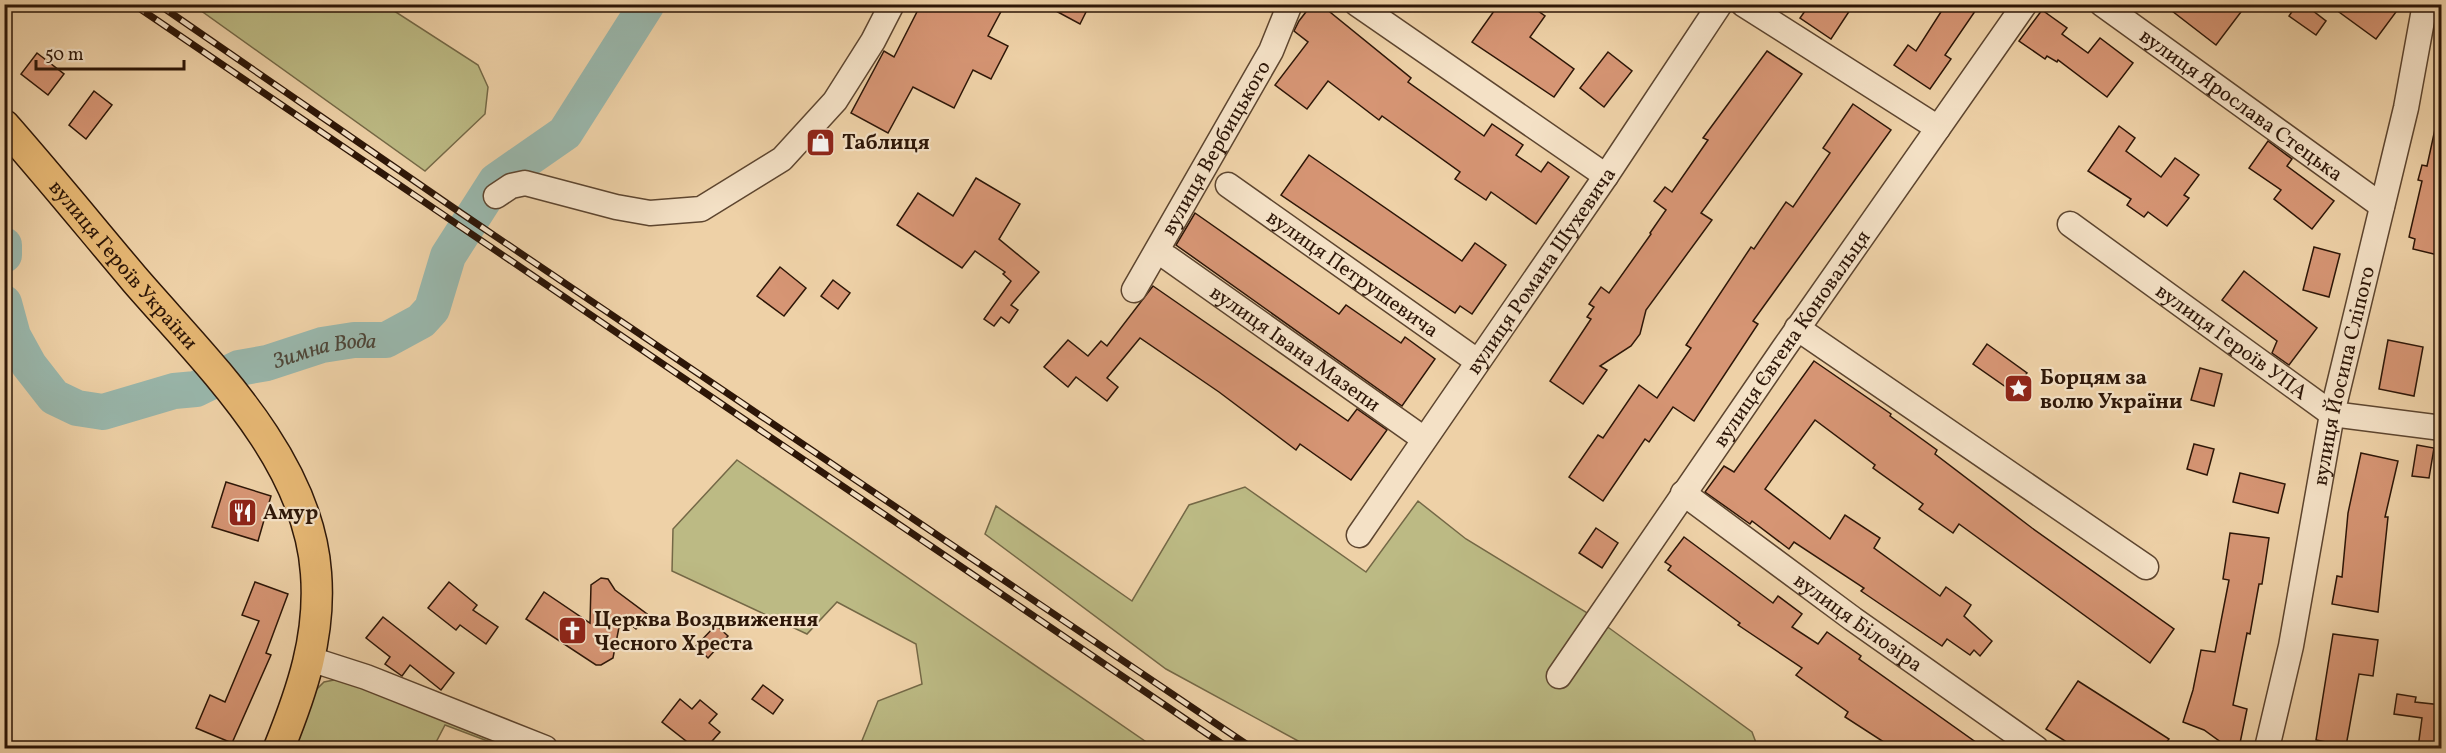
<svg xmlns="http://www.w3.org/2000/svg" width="2446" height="753" font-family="Vollkorn,serif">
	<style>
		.green { fill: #bcba84; stroke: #746846; stroke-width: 1.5 }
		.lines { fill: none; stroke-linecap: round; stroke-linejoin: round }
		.river { stroke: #99b7ac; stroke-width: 36 }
		.building { fill: #d69574; stroke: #2d1607; stroke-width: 1.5 }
		.minor-casing { stroke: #5d452f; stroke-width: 27 }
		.major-casing { stroke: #2d1607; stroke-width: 33 }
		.minor { stroke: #f4e1c6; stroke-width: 24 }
		.major { stroke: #e7b874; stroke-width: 30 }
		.rail-casing { stroke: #2d1607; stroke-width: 7 }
		.rail { stroke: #f4e1c6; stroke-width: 4.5; stroke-dasharray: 14; stroke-linecap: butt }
		.labels { text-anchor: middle; stroke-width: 4.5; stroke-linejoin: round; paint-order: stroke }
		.street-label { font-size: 21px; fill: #2d1607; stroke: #f4e1c6 }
		.poi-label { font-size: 21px; font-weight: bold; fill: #2d1607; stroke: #f4e1c6; text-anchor: start }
		.water-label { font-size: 22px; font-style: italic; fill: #4d4639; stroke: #f4e1c6 }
	</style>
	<rect width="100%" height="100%" fill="#eed1a7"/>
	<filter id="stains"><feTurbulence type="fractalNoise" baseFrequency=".00333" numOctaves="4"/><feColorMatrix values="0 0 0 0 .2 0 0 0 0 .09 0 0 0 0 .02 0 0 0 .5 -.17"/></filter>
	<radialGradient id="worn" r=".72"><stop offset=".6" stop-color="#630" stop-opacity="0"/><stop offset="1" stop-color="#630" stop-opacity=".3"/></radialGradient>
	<g class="green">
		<polygon points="193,5 385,5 478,65 488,87 485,114 425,171"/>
		<polygon points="737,460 1155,748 859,748 878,701 922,684 916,644 837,602 807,634 672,571 673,529"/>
		<polygon points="1245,487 1366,572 1418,501 1466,539 1594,617 1752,732 1758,748 1311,748 1166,669 985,534 996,506 1132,601 1189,505"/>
		<polygon points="344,678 530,748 506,748 445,725 433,748 296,748 316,690 324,682"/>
	</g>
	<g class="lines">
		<g class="river">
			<polyline points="4,245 4,255"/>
			<path id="s1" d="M4 303 13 336 29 365 54 397 77 408 103 412 174 391 196 389 239 368 267 363 322 345 354 340H386L421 321 432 309 448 256 496 181 565 133 647 4"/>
		</g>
	</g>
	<g class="building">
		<polygon points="921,4 1005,4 988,36 1008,46 991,79 973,70 954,108 913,87 888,133 851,113 884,51 894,57"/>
		<polygon points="1043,4 1090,4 1080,24"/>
		<polygon points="1312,4 1320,4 1411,78 1408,82 1484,136 1492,124 1523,145 1516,155 1541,172 1548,162 1569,177 1536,224 1491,192 1486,200 1455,179 1460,172 1382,116 1379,120 1328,81 1307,109 1275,85 1308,42 1294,31 1299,21"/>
		<polygon points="1499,4 1528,4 1545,16 1530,37 1574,69 1554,97 1472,42"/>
		<polygon points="1810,4 1854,4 1831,39 1800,18"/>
		<polygon points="1946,4 1980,4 1945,55 1951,59 1930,89 1894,65 1908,45 1916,51"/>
		<polygon points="2163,4 2247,4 2216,45"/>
		<polygon points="2297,4 2304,4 2326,21 2316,35 2289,16"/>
		<polygon points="2328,4 2386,4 2396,12 2376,39"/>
		<polygon points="2042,10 2067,28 2062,34 2088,53 2100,38 2133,63 2107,97 2058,60 2057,62 2047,56 2045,59 2019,41"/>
		<polygon points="1767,51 1802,74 1701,213 1712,220 1646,310 1640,334 1631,346 1600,366 1607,370 1583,404 1550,381 1591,319 1587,317 1594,307 1589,304 1601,287 1609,293 1651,234 1650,233 1666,210 1654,201 1665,187 1672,192 1708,140 1703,138"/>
		<polygon points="1608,52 1632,71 1604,107 1580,88"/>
		<polygon points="37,53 64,74 48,95 21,74"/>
		<polygon points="94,91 112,105 86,139 69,125"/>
		<polygon points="1853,104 1891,130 1753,321 1758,324 1694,421 1673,407 1649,442 1645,439 1603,501 1569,477 1598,435 1603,438 1639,385 1657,398 1691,348 1686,345 1751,247 1754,249 1786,202 1793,207 1830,153 1823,148"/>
		<polygon points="2119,126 2135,138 2126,151 2161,177 2175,158 2199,175 2184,195 2189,198 2167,226 2148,212 2144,217 2127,205 2131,199 2088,171"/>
		<polygon points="2435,129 2442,130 2442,256 2413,249 2415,239 2409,237 2422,181 2418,180 2422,165 2427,166"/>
		<polygon points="2268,141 2292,159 2287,166 2334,201 2312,229 2274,199 2281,190 2249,168"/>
		<polygon points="1309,155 1462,261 1475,243 1506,265 1472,314 1460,306 1455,313 1281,195"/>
		<polygon points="976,178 1020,204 999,239 1039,272 1011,305 1018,310 1009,323 1001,317 994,326 984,319 1011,281 1003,274 1005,272 975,251 962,268 897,225 918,193 953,216"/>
		<polygon points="1195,213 1339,314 1346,305 1401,343 1405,337 1435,359 1402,406 1176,245"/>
		<polygon points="2314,247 2340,254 2329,297 2303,290"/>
		<polygon points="780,267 806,288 784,316 757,296"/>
		<polygon points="2244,271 2317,328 2289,365 2272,353 2277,341 2222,300"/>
		<polygon points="833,280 850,293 838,309 821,296"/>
		<polygon points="1153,286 1348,421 1357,409 1387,430 1351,480 1300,444 1296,450 1219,392 1140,338 1107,378 1118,387 1107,401 1076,377 1068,387 1044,367 1068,340 1088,356 1101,341 1107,346"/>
		<polygon points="2388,340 2423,347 2414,396 2379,389"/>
		<polygon points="1987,344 2027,373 2013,392 1973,364"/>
		<polygon points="1814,361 1891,414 1890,416 1937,450 1935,454 2032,528 2174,629 2150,663 1959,524 1953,533 1919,509 1923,504 1873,468 1875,465 1815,420 1765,489 1830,539 1845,515 1880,538 1874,548 1940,596 1946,587 1971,605 1964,616 1992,641 1980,656 1974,650 1970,655 1947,639 1942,646 1861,591 1864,588 1794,542 1789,549 1752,521 1750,524 1705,492 1724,466 1734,472"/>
		<polygon points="2200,368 2222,374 2214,406 2191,400"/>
		<polygon points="2194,444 2214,449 2207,475 2187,469"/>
		<polygon points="2417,445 2434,448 2429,478 2412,476"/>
		<polygon points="2361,453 2398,461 2385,517 2388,517 2378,612 2332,604 2337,576 2342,577 2348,513"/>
		<polygon points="2240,473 2285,484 2278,513 2233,502"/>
		<polygon points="226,482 271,496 258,541 212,527"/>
		<polygon points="1596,528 1618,543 1602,568 1579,553"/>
		<polygon points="2230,533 2269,538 2262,584 2259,584 2250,634 2247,633 2233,705 2247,709 2239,748 2225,745 2204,730 2183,722 2193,690 2201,650 2215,652 2229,580 2223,579"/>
		<polygon points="1684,537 1773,603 1778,596 1802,614 1792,627 1818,644 1827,632 1861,656 1859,659 1984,748 1893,748 1845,717 1848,712 1796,675 1802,668 1738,625 1740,623 1668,570 1671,566 1665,562"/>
		<polygon points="601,578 608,579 615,590 647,614 636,629 621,617 613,658 601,665 596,665 526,619 544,592 590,623 591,585"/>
		<polygon points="255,582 288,594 266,653 271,655 232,743 196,728 210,695 225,702 259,621 242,615"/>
		<polygon points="449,582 477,605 473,610 498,627 486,644 460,625 456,630 428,608"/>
		<polygon points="383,617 454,673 441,690 410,665 402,676 385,664 390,657 366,638"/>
		<polygon points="716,625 728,636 708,658 696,646"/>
		<polygon points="2333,634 2378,640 2373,676 2359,674 2346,746 2316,740"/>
		<polygon points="2078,681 2169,739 2162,748 2076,748 2046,729"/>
		<polygon points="763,685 783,700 773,714 752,699"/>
		<polygon points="2397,694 2416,697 2415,702 2442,705 2442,748 2418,748 2422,718 2394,714"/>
		<polygon points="680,699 692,709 700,700 717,714 709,723 720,732 706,748 695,748 662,722"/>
	</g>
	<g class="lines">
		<defs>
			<g id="minor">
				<polyline points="1357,4 1606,176"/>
				<polyline points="1743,4 1938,128"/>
				<path id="s2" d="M2102 4 2382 206"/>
				<path id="s3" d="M1228 185 1477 361"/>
				<polyline points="496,196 511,186 525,183 616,207 650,213 701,209 782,159 835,101 873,41 892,4"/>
				<path id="s4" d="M2070 224 2332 414 2442 428"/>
				<path id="s5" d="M1168 258 1424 439"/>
				<path id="s6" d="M1134 290 1271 51 1290 4"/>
				<polyline points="1797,328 2146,567"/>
				<path id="s7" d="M1683 493 1853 619 2036 748"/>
				<path id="s8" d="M1359 535 1606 176 1720 4"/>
				<polyline points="310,659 366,677 545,748"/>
				<path id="s9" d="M1559 676 1784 348 2025 4"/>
				<path id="s10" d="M2267 748 2291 646 2332 414 2406 108 2425 4"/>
			</g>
			<g id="major">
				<path id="s11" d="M4 125C49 176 92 229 136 281 207 363 308 458 316 573 321 636 302 691 279 748"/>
			</g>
		</defs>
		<use href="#minor" class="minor-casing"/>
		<use href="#major" class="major-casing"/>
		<use href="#minor" class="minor"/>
		<use href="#major" class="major"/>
		<defs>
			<g id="rail">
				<polyline points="133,4 1228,748"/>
				<polyline points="158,4 461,213 1252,748"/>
			</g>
		</defs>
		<use href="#rail" class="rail-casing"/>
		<use href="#rail" class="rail"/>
	</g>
	<defs>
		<symbol id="shop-square" viewBox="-11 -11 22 22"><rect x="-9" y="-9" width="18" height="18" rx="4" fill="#8f2418" stroke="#f4e1c6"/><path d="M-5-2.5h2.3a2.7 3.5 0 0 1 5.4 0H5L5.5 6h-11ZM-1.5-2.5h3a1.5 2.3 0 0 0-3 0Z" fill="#fff"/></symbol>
		<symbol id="sight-square" viewBox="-11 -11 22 22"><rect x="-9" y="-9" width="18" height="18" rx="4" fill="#8f2418" stroke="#f4e1c6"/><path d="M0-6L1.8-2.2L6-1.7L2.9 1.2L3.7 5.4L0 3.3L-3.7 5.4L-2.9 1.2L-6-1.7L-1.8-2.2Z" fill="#fff"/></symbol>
		<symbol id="restaurant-square" viewBox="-11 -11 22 22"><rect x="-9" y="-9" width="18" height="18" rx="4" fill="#8f2418" stroke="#f4e1c6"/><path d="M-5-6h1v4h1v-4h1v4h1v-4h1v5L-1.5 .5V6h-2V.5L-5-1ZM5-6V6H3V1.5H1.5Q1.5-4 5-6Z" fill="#fff"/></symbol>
		<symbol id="church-square" viewBox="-11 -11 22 22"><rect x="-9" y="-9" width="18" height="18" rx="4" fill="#8f2418" stroke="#f4e1c6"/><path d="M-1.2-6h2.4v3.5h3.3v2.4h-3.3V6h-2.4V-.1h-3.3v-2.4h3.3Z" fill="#fff"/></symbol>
	</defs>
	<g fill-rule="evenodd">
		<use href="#shop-square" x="804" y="126" width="33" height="33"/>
		<use href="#sight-square" x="2002" y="372" width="33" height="33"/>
		<use href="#restaurant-square" x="226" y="496" width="33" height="33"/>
		<use href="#church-square" x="556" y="614" width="33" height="33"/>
	</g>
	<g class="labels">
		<g class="street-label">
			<text dy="7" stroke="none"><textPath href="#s2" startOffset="172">вулиця Ярослава Стецька</textPath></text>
			<text dy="7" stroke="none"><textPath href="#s6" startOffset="164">вулиця Вербицького</textPath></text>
			<text dy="7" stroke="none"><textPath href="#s11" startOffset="184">вулиця Героїв України</textPath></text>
			<text dy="7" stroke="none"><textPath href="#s8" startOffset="321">вулиця Романа Шухевича</textPath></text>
			<text dy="7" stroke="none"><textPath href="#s3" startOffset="153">вулиця Петрушевича</textPath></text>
			<text dy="7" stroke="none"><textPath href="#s9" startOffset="410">вулиця Євгена Коновальця</textPath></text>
			<text dy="7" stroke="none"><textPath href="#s4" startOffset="200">вулиця Героїв УПА</textPath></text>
			<text dy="7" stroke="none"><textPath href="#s5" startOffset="156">вулиця Івана Мазепи</textPath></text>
			<text dy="7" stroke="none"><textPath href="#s10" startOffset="380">вулиця Йосипа Сліпого</textPath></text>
			<text dy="7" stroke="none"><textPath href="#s7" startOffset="218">вулиця Білозіра</textPath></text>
		</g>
		<g class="poi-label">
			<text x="842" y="149">Таблиця</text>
			<text x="2040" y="384">Борцям за<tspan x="2040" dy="24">волю України</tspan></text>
			<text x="263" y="519">Амур</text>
			<text x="594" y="626">Церква Воздвиження<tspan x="594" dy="24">Чесного Хреста</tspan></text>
		</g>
		<g class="water-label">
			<text dy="8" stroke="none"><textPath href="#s1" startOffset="392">Зимна Вода</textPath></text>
		</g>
	</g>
	<rect width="2446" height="753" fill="none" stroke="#eed1a7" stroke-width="24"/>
	<rect x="6" y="6" width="2434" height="741" fill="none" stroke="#2d1607" stroke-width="3"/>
	<rect x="12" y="12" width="2422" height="729" fill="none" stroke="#2d1607" stroke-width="1.5"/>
	<path d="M36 60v9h148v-9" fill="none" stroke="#2d1607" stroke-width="3"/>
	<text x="45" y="60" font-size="18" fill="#2d1607" stroke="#f4e1c6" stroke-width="4.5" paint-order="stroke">50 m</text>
	<rect width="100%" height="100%" filter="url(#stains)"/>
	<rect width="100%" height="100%" fill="url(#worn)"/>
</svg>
